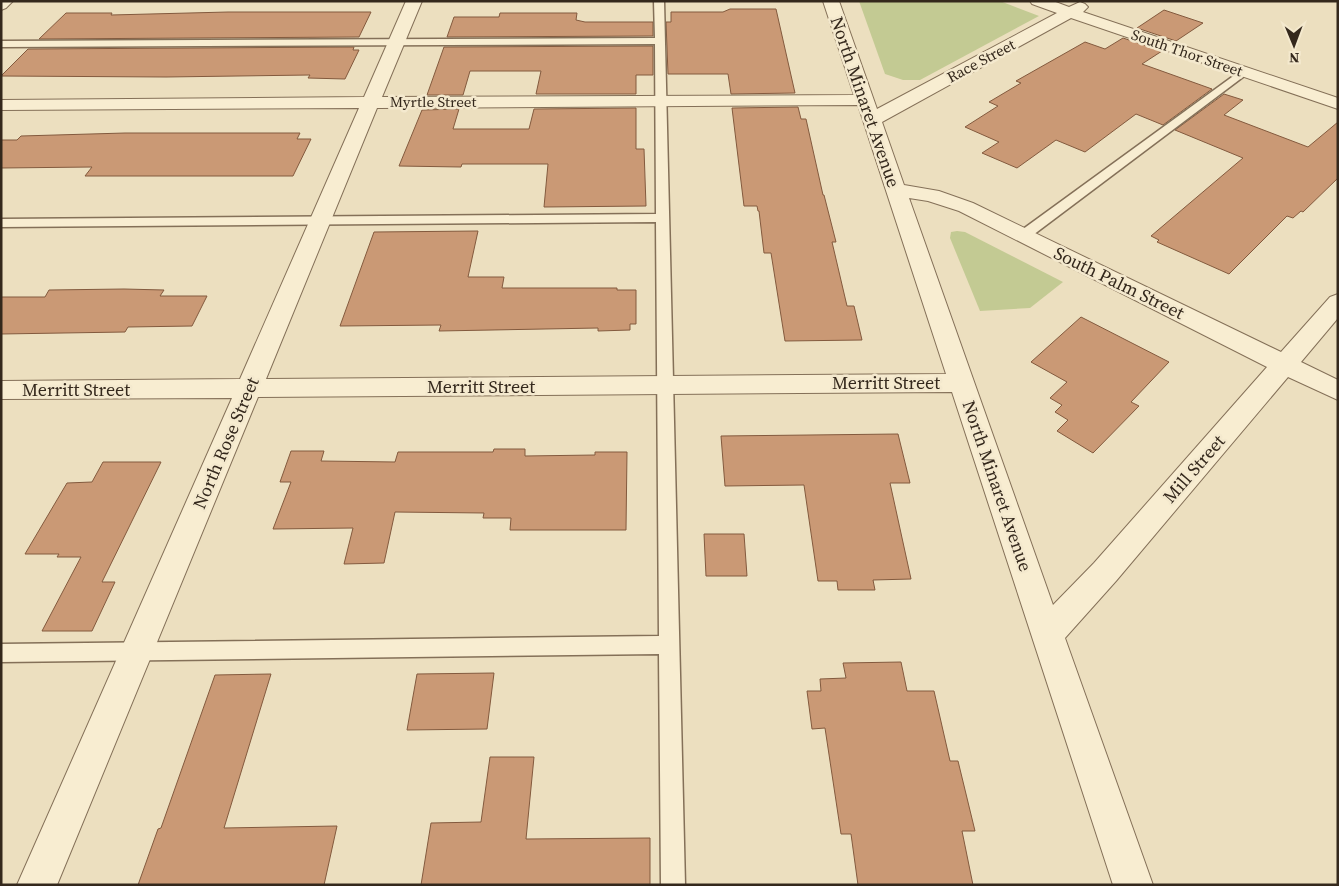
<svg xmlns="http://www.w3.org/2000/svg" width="1339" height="886" font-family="'Source Serif 4',serif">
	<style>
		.green { fill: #c3ca93 }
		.building { fill: #ca9975; stroke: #835a3e }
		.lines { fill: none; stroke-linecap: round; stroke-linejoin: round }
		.lane-casing { stroke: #847058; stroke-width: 3 }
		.street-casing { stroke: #847058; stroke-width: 2 }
		.lane { fill: #f8edd1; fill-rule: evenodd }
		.street { fill: #f8edd1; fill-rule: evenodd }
		.labels { text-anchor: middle; stroke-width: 5; stroke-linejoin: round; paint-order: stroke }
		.far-street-label { font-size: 15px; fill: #34281c; stroke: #f4e9ce }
		.street-label { font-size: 18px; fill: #34281c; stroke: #f4e9ce }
	</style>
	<rect width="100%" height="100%" fill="#ecdfbf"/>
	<g class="green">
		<polygon points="859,1 1000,1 1039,16 920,80 903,80 885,74"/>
		<polygon points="957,231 965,232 1063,282 1030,308 980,311 950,238 951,232"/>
	</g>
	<g class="building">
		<polygon points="730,9 776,9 795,93 731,94 728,74 668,74 666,22 671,22 671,12 723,12"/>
		<polygon points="1164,10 1203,23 1176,41 1137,28"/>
		<polygon points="228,12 371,12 359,37 39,39 66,13 112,13 111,15"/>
		<polygon points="500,13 577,13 576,20 585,22 653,22 653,36 447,37 454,17 499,17"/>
		<polygon points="1123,38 1162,51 1142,64 1212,89 1163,125 1136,114 1085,152 1056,140 1017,168 982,153 999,142 965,127 998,106 989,102 1021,83 1016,81 1085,42 1105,49"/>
		<polygon points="653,46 653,75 636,75 636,94 536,94 541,71 470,71 463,95 427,95 444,47"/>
		<polygon points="354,47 353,50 359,50 345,79 308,78 310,75 166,77 1,76 28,49"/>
		<polygon points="1224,94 1243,100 1224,115 1308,147 1338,122 1338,178 1303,212 1301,211 1293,218 1287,216 1229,274 1157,242 1159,240 1151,236 1243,158 1175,130"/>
		<polygon points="798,107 801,119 806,119 823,195 824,195 836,242 832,242 847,306 854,306 862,340 785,341 771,253 764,253 759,211 758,211 757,206 744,206 732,108"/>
		<polygon points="636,108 636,149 644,149 646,206 544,207 548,164 462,164 461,167 399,166 422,110 459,109 453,129 529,129 534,109"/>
		<polygon points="125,133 300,133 297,139 311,139 293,176 85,176 92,167 1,168 1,140 17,140 21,136"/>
		<polygon points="478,231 468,277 504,277 502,288 617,288 617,290 636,290 636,324 630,324 630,330 598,331 598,328 439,331 441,325 340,326 374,232"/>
		<polygon points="124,289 164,290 160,296 207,296 192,326 128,327 125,332 1,334 1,297 45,297 49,290"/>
		<polygon points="1081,317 1169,362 1131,402 1139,406 1093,453 1057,431 1068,420 1055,412 1062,405 1050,398 1067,382 1031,362"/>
		<polygon points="898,434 910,483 890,483 911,579 873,580 875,590 838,590 837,581 818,581 804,485 725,486 721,436"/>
		<polygon points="494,449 525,449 525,456 595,455 595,452 627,452 626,530 510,530 511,518 483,518 484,513 395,512 384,563 344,564 353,528 273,529 291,482 280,482 291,451 324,451 321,461 395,462 398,452 493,452"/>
		<polygon points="103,462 161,462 102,582 115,582 92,631 42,631 81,557 57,557 59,554 25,554 67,483 92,482"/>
		<polygon points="704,534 744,534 747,576 706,576"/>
		<polygon points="901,662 907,691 934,691 950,761 958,761 975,831 962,831 973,885 858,885 851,834 841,834 825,728 812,729 807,691 821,691 820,679 846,678 843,663"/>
		<polygon points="494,673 487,729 407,730 417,674"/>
		<polygon points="271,674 224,828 337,826 324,885 138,885 158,829 161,828 215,675"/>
		<polygon points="490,757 534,757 526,839 650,838 650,885 421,885 431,823 481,822"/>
	</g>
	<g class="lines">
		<defs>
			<g id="lane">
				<polygon points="654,1 664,1 685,885 661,885 659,654 1,662 1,644 659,636 656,222 1,227 1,219 656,214 655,44 1,47 1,41 655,38"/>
				<polygon points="1243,69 1247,70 1247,74 1029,238 1019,238 1018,235 1019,232"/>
			</g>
			<g id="street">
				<polygon points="1,1 13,1 6,8 1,10"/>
				<path d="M406 1H422L382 97 854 95 823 1H839L877 109 1057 13 1032 4 1030 1H1053L1069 7 1080 2 1085 4 1088 7 1083 12 1338 98V109L1071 18 882 122 904 185 939 191 973 203 1281 352 1330 297 1338 294V318L1301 362 1338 380V400L1288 377 1116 581 1065 638 1153 885H1113L952 392 258 397 57 885H17L232 398 1 399V381L240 379 359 108 1 110V100L364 97ZM858 105 946 374 266 379 377 108ZM909 198 928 201 959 211 1267 367 1094 563 1053 605Z"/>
			</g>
		</defs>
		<use href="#lane" class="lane-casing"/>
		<use href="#street" class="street-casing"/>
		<use href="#lane" class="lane"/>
		<use href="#street" class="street"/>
	</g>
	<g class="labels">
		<g class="far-street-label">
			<text transform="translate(1187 53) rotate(19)" y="5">South Thor Street</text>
			<text transform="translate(981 61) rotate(-28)" y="5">Race Street</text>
			<text x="433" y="107">Myrtle Street</text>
		</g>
		<g class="street-label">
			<text transform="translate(865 102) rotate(71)" y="6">North Minaret Avenue</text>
			<text transform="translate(1119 283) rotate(26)" y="6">South Palm Street</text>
			<text x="886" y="389">Merritt Street</text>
			<text x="481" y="393">Merritt Street</text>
			<text x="76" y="396">Merritt Street</text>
			<text transform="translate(226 443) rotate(-67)" y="6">North Rose Street</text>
			<text transform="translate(1194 469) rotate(-49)" y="6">Mill Street</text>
			<text transform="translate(997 486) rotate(71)" y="6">North Minaret Avenue</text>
		</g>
	</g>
	<rect width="1339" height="886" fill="none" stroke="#34281c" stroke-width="5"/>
	<g transform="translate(1294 45) rotate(179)" stroke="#f4e9ce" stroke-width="4" paint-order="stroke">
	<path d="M0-4L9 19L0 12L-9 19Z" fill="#34281c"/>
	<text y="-8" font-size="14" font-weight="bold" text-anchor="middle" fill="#34281c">N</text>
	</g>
</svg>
